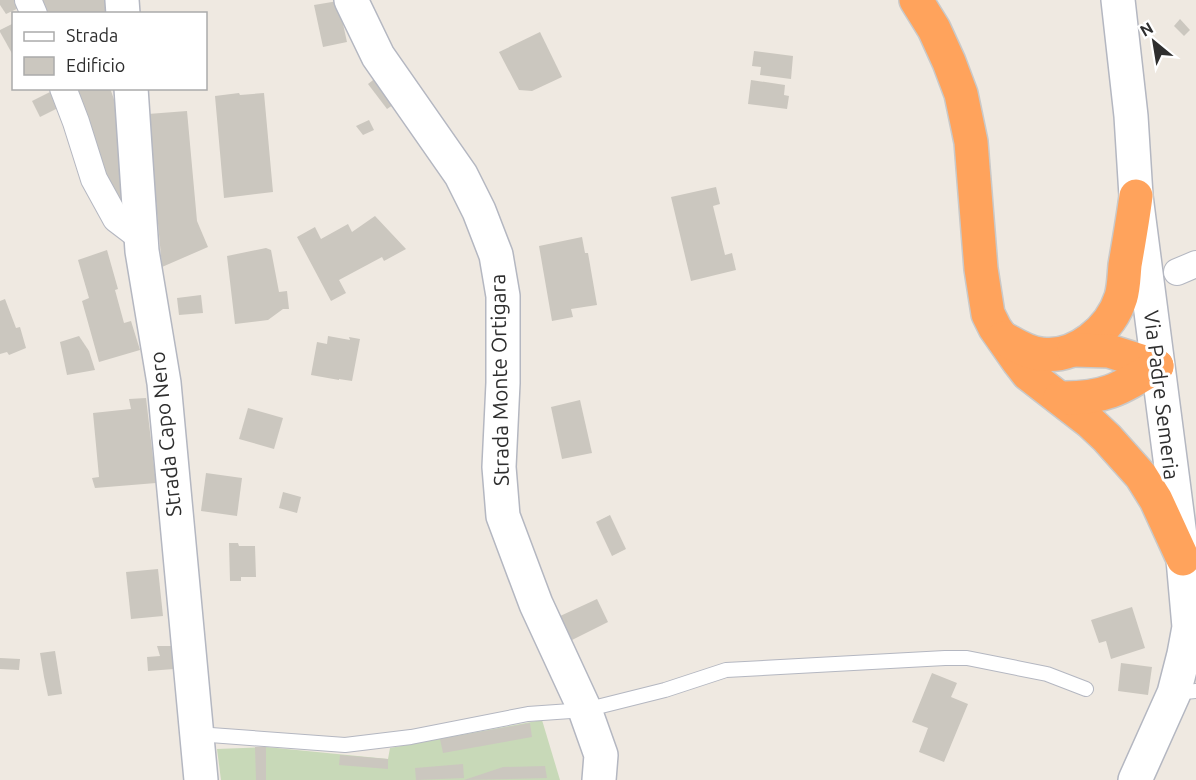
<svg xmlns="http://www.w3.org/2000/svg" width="1196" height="780" font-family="Ubuntu,sans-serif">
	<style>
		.cemetery { fill: #c8d9b8 }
		.building { fill: #cbc7bf }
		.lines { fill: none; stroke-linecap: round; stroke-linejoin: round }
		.lane-casing { stroke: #b4b7c1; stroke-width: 16 }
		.street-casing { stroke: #b4b7c1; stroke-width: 28 }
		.secondary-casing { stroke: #b4b7c1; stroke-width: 36 }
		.highway-casing { stroke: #c9c9c9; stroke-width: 36 }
		.lane { stroke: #fff; stroke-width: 14 }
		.street { stroke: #fff; stroke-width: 26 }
		.secondary { stroke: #fff; stroke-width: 33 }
		.highway { stroke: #ffa35c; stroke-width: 33 }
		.labels { text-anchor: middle; stroke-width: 6; stroke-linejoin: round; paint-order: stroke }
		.street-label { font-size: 21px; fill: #2e2e2e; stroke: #fff }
	</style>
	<rect width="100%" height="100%" fill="#efe9e1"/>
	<polygon class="cemetery" points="542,720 560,780 221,780 217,749 266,747 388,759 390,748"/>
	<g class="building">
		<polygon points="0,0 20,0 23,6 6,14 0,5"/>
		<polygon points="36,0 111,0 112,14 42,14"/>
		<polygon points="338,1 347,42 323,47 314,5"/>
		<polygon points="1180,19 1190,30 1184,36 1174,26"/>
		<polygon points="14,23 14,57 0,32 0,30"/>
		<polygon points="540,32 562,77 532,91 519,90 499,52"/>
		<polygon points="754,51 793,56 791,79 760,75 761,67 752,66"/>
		<polygon points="377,77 396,103 387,109 368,84"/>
		<polygon points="751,80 785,85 784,95 789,96 787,109 748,104"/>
		<polygon points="74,88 110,88 124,128 117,131 124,149 130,206 119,210 86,123"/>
		<polygon points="50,92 58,108 40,117 32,101"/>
		<polygon points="239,93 240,95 264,93 273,192 224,198 215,96"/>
		<polygon points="187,111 197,221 208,247 162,267 148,114"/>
		<polygon points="369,120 374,130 363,135 356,126"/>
		<polygon points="716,187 720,204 713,206 725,255 732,253 736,270 691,281 671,197"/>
		<polygon points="375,216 406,249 384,261 382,257 339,280 346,293 331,301 297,237 315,227 321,239 348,224 352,232"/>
		<polygon points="582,237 585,253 588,253 597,305 571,309 573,317 552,321 539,246"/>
		<polygon points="266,248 271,250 279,292 287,291 289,309 283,309 268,320 235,324 227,256"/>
		<polygon points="107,250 118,289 115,290 124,323 131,321 140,350 99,362 82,301 89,298 78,260"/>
		<polygon points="201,295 203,313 179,315 177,298"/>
		<polygon points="5,299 16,328 20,327 26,348 9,355 7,352 0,354 0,301"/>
		<polygon points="79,336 89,351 95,370 67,375 60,342"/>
		<polygon points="328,336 350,340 349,337 360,339 352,381 339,379 339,380 311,375 317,342 327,344"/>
		<polygon points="146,398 156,483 95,488 92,478 99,477 93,413 131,409 129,399"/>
		<polygon points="580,400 592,453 562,459 551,407"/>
		<polygon points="248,408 283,418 274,449 239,439"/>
		<polygon points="206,473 242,478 237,516 201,511"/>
		<polygon points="283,492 301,497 297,513 279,508"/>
		<polygon points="610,515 626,549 612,556 596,522"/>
		<polygon points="229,543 238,543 239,546 255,546 256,577 241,577 241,581 230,581"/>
		<polygon points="158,569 163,616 131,619 126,572"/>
		<polygon points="597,599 608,622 570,641 558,617"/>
		<polygon points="1132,607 1145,648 1111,659 1106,641 1099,643 1091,620"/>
		<polygon points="157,646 173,646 174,669 148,671 147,657 160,656"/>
		<polygon points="55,651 62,694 48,696 44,677 40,653"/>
		<polygon points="0,658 20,659 19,670 0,669"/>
		<polygon points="1121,663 1152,667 1148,695 1118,691"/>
		<polygon points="932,673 957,683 951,697 968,704 944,762 919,752 928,728 912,722"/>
		<polygon points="530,723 532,737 443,753 440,739"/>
		<polygon points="255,747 266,747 266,780 256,780"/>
		<polygon points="340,755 388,759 388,769 339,765"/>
		<polygon points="463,764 464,778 416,780 415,768"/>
		<polygon points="545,766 547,778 464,780 503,767"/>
	</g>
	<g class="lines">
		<defs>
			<g id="lane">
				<polyline points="1174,693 1196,691"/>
				<polyline points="197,734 345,745 411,737 528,714 585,710 665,690 726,670 945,658 967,658 1047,674 1086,689"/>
			</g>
			<g id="street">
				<polyline points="28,0 34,14"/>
				<polyline points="63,88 76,122 94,179 116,219 141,238"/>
				<polyline points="1177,272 1196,264"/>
			</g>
			<g id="secondary">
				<polyline points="122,0 123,14"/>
				<polyline points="351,0 378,56 461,175 479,211 496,255 503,296 503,383 499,467 503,516 536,604 585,710 601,755 599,780"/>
				<polyline points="1118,0 1131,116 1136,196 1183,559 1189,627 1184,654 1174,693 1135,780"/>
				<polyline points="131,88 142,251 164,383 201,780"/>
			</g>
			<g id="highway">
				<polyline points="916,0 934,29 949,62 961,94 971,142 981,269 988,314 995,328 1018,361 1028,374 1090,422 1107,438 1141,476 1156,500 1183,559"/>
				<path d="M1003 338C1014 344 1027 353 1041 354 1076 359 1111 329 1121 297 1124 287 1124 275 1125 265 1129 242 1133 219 1136 196"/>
				<polyline points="1074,350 1109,351 1157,366"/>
				<path d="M1060 398C1105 399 1120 389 1157 366"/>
			</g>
		</defs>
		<use href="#lane" class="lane-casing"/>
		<use href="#street" class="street-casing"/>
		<use href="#secondary" class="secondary-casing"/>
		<use href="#highway" class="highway-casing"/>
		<use href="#lane" class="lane"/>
		<use href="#street" class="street"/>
		<use href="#secondary" class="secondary"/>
		<use href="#highway" class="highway"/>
	</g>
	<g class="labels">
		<g class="street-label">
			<text transform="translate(500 380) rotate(-91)" y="7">Strada Monte Ortigara</text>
			<text transform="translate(1161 395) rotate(83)" y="7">Via Padre Semeria</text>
			<text transform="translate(166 434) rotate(-96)" y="7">Strada Capo Nero</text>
		</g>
	</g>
	<rect x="12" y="12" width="195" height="78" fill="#ffffff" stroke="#ababab" stroke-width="1.5"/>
	<rect x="24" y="32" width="30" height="9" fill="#ffffff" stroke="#ababab" stroke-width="1.5"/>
	<text x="66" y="42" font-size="18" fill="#2e2e2e">Strada</text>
	<rect x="24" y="57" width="30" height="18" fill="#cbc7bf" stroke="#ababab" stroke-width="1.5"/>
	<text x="66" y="72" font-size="18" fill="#2e2e2e">Edificio</text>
	<g transform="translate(1154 42) rotate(330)" stroke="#ffffff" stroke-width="4.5" paint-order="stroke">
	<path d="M0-4.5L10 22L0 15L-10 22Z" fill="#2e2e2e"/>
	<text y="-9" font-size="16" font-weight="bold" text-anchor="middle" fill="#2e2e2e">N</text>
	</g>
</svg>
